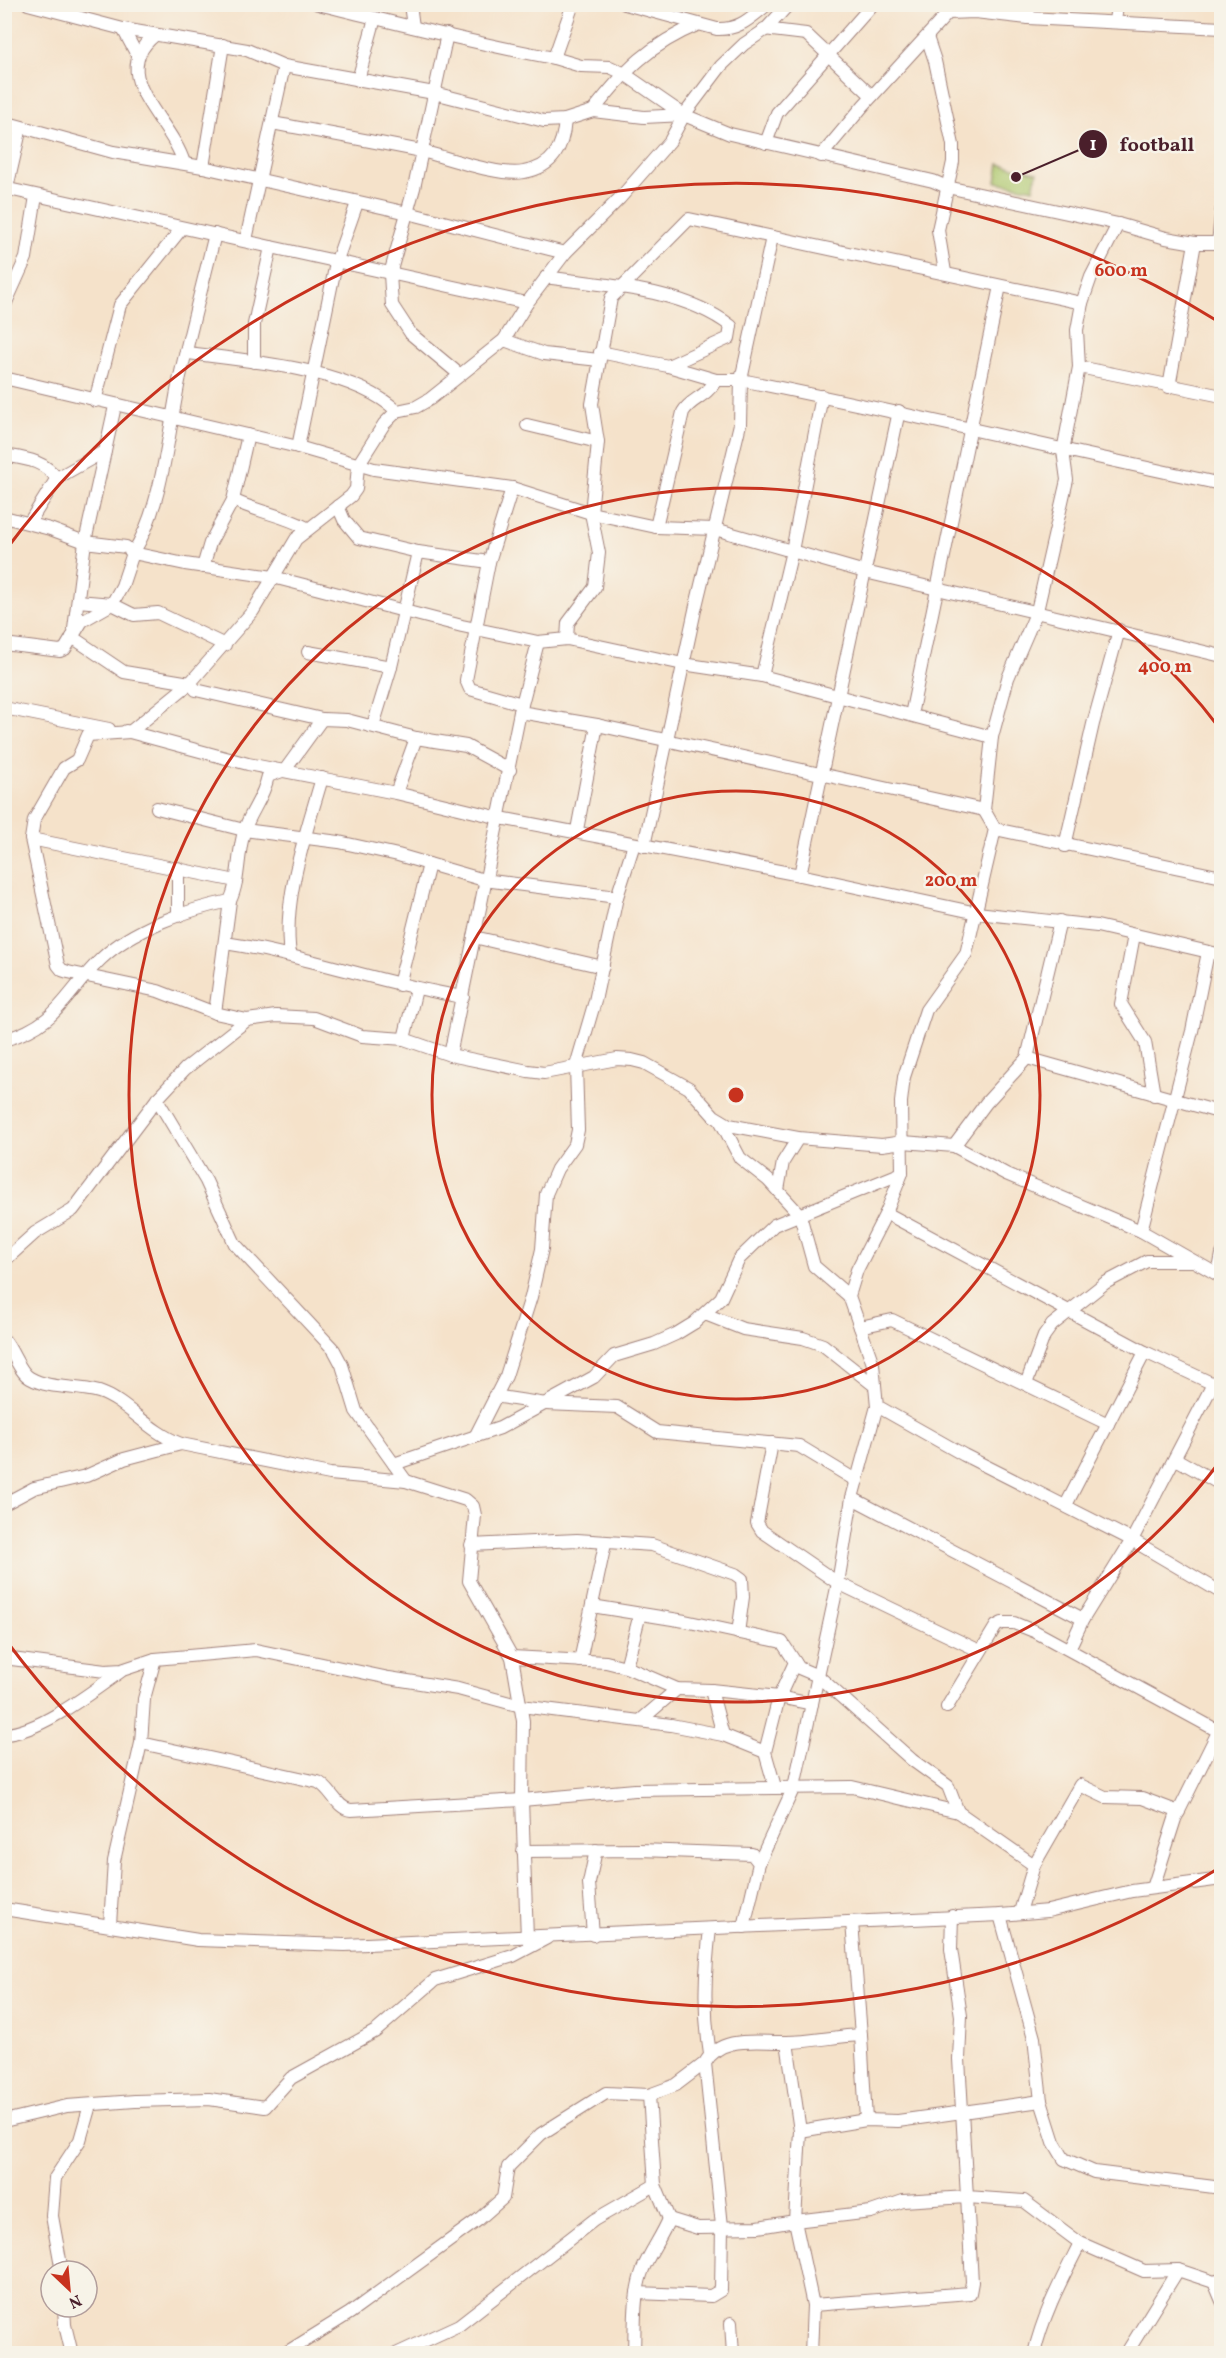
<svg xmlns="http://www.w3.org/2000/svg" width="1226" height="2358" font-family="Vollkorn,serif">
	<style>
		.green { fill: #aec86e; stroke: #7c744c; stroke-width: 1.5 }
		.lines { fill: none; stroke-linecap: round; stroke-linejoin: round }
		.minor-casing { stroke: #a0807a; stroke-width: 14 }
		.minor { stroke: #fff; stroke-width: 12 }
		.ring { fill: none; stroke: #c8321e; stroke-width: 3 }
		.centre { fill: #c8321e; stroke: #f7f3e8; stroke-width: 3 }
		.ring-label { font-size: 18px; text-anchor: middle; font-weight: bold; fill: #c8321e; stroke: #f7f3e8; stroke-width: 5; stroke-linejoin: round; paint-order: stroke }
		.leader { fill: none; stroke: #4a1f2b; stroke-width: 2 }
		.callout-dot { fill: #4a1f2b; stroke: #f7f3e8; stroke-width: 2 }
		.mark-label { font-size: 18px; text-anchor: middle; font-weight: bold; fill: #fff }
		.callout-label { font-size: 20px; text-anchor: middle; font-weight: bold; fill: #4a1f2b; stroke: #f7f3e8; stroke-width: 5; stroke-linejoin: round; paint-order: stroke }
	</style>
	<rect width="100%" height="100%" fill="#f7f3e8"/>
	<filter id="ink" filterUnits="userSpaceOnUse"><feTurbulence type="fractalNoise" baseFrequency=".0167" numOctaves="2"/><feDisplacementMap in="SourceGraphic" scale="12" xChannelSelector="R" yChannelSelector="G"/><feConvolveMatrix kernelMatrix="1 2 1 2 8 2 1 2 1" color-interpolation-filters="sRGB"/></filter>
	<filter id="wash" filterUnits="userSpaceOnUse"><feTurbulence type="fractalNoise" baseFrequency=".008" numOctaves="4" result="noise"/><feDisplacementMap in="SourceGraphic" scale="24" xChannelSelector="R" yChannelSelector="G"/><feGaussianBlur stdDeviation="1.35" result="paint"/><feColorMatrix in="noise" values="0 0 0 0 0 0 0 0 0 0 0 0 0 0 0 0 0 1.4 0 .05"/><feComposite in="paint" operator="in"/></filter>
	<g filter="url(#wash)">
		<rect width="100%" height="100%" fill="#f5e2ca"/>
		<polygon class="green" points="999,164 1037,172 1033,189 996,182"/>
	</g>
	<g filter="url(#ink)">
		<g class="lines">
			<defs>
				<g id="minor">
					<polyline points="28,4 123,29 247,50 284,66 434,93 544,121 565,120 593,111 644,117 684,115 730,134 933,181 947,187 1118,224 1166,238 1195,243 1222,243"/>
					<path d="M318 4C397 23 475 44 554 58L573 4"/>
					<polyline points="410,4 413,27"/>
					<path d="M625 4 717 29C740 30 751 17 768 4"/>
					<polyline points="1028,18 1029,4"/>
					<polyline points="1115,22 1117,4"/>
					<polyline points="123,29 137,55"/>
					<polyline points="764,29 806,34 872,96"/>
					<polyline points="447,34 414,188 390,274 392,305 411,334 459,374"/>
					<path d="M155 35C105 75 171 119 184 163"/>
					<polyline points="927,37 935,61 953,145 953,162 938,230 945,272"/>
					<polyline points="554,58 581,66 610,67 623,73 684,115 670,141 620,198 565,253 527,303 504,340 430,399 416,407 397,411 384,424 358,465 356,489 351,496 296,539 253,611 190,683 130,732 88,735 77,760 64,768 34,820 31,839 58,965 62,970 68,972 158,991 215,1013 247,1020 276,1016 314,1018 362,1036 404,1039 450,1055 528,1071 544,1073 617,1059 632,1060 644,1063 689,1088 714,1116 729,1125 798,1138 882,1145 903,1142 954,1146 1006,1174 1141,1231 1222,1277"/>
					<polyline points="358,80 375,18"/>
					<path d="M593 111C626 69 649 45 699 24"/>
					<polyline points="684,115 721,66 744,44 765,30 789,4"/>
					<polyline points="4,122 113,152 203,167 408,213 565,253"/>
					<path d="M272 123C321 132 371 141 421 151 447 157 499 177 524 172 553 167 563 148 565 120"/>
					<polyline points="766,143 777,113 873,4"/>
					<polyline points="821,156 863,106 948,13 975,12 1028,18 1222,28"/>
					<polyline points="203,167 223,45"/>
					<polyline points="4,188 271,247 254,324 254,362"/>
					<polyline points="7,188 21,127"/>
					<polyline points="1118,224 1091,277 1082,303 1077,330 1079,367 1063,451 1067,480 1064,493 1037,611 1008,678 992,737 984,810 995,829 1222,877"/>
					<polyline points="246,240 284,66"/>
					<polyline points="1218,243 1222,207"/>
					<polyline points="271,247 527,303"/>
					<path d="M546 277C606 286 682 288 731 326L729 338 668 366"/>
					<polyline points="4,307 26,258 36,196"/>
					<polyline points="504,340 544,354 599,360"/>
					<path d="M600 352 668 366 716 380H741C902 412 1061 450 1222 484"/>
					<path d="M188 353C249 361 351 368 397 411"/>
					<polyline points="1079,367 1222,396"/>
					<polyline points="4,378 298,447 374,469 512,488 591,513 656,527 715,529 865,572 1222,656"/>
					<polyline points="1169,387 1195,243"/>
					<polyline points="95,401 120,305 182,228"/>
					<polyline points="527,425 598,442"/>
					<polyline points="298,447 336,263 357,203"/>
					<path d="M4 455C27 459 42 460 57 478"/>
					<polyline points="512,488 489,562 466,680 470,689 522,704"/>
					<path d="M233 500C257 512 284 515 307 528"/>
					<polyline points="338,506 344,520 359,538 418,552 391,667 373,726"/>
					<path d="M4 517 50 529 85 542 126 547 133 553C162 508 168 434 179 381 190 332 203 283 215 234"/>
					<polyline points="29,523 57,478 105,451"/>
					<path d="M656 527 683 412C691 398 706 398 716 380"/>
					<polyline points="418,552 489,562"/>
					<polyline points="203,567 210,543 233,500 248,435"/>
					<polyline points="78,601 112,604 134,615 158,613 225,645"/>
					<polyline points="74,629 85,542 115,406"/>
					<polyline points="72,637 124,672 190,683 196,690 322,719"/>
					<polyline points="567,639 568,623 595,587 599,553 591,513 598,442 592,404 611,298 689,219 1082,303"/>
					<polyline points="538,642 520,712 597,725 984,810"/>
					<polyline points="4,644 60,651 65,649 82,621 112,604 122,586 133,553 185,564 273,577 462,626 538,642 567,639 683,664 762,676 992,737"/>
					<polyline points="308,652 391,667"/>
					<polyline points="762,676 792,551 822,396"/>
					<polyline points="4,708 109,729"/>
					<polyline points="911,715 1000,286"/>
					<polyline points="126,731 248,764 396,793"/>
					<polyline points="416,738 396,793 500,818 800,875 977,913 1097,926 1222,955"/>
					<polyline points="157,808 244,830 339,842 398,855 484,880 617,897"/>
					<polyline points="577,830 597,725"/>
					<polyline points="31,839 236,881"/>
					<polyline points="644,846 695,610 740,424 741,380 772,237"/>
					<polyline points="1065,846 1093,724 1119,630"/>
					<polyline points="800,875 899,411"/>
					<polyline points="178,916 178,868"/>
					<polyline points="1134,935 1121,1004 1145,1042 1154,1095"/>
					<polyline points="474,937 603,967"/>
					<path d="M225 943C306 955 382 984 463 997"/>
					<path d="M290 954C282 899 307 831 322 778"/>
					<polyline points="399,985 429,864"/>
					<polyline points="215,1013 230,901"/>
					<polyline points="404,1039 416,989"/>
					<path d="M4 1040C60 1024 64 994 101 959 132 929 189 909 230 901 240 880 237 855 244 832 249 813 263 800 268 776L285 770 322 719 347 720 416 738 466 746 510 770"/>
					<polyline points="450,1055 520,712"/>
					<polyline points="1027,1058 1222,1113"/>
					<polyline points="157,1099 206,1181 235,1244 334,1350 342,1365 356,1411 406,1481"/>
					<polyline points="720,1120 740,1158 768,1180 800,1215 814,1266 849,1296"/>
					<polyline points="954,1146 986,1103 1027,1058 1060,921"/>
					<polyline points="778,1190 783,1162 798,1138"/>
					<polyline points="886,1213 1145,1352 1222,1388"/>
					<polyline points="1141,1231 1192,1031 1208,952"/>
					<polyline points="4,1261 35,1233 73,1210 157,1099 185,1069 247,1020"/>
					<polyline points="1218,1275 1222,1254"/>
					<polyline points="705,1314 743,1329 803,1338 823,1345 875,1386"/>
					<polyline points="860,1327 892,1320 1108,1424"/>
					<path d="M4 1340C13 1350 19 1372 30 1378 51 1390 77 1385 99 1392 127 1401 148 1432 181 1444L330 1474 406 1481 466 1500 473 1506 475 1515 469 1581 512 1657 523 1721 522 1800 527 1938"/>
					<polyline points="1026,1384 1044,1336 1052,1325 1105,1283 1147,1261 1192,1261"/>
					<polyline points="494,1396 546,1404 617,1407 657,1432 799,1446 857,1481"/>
					<polyline points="877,1406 964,1455 1132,1540 1222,1593"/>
					<polyline points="475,1437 506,1376 531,1297 542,1249 546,1194 557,1169 575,1144 578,1130 576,1066 595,1001 617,897 634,844"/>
					<polyline points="772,1443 757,1523 762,1531 838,1583 980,1651"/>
					<polyline points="1176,1459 1222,1485"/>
					<polyline points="394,1464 500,1428 594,1377 614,1356 654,1344 676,1334 694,1323 721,1298 739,1259 774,1225 902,1173"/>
					<polyline points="852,1498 1083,1619"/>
					<polyline points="4,1504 34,1488 86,1476 124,1459 181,1444"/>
					<polyline points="1066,1505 1145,1352"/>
					<polyline points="471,1545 577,1540 652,1545 735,1574 742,1579 743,1597 738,1633"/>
					<polyline points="592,1606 685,1621 782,1642 799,1668 818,1676 912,1760 948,1786 958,1812"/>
					<polyline points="1069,1649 1083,1619 1132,1540 1213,1384"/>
					<polyline points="512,1657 606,1662 626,1667 677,1689 711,1690 723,1735"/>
					<polyline points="4,1658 105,1671 122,1670 155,1659 256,1650 389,1678 458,1689 521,1706 671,1725 723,1735 765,1752 775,1787"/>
					<polyline points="580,1661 605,1544"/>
					<polyline points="626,1667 640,1614"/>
					<polyline points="711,1690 779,1697 812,1704"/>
					<polyline points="947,1707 996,1626 1002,1623 1014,1623 1036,1632 1222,1733"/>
					<polyline points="641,1720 677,1689"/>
					<path d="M4 1734C39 1733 93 1691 121 1671"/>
					<path d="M141 1743 318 1782C331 1788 337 1809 351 1810L522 1800 635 1790 852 1787 958 1812 1034 1865"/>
					<polyline points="765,1752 779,1697 795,1662"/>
					<polyline points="523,1851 640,1850 752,1854 759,1863 744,1927"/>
					<polyline points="759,1863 794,1787 838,1583 852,1498 877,1406 873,1364 849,1296 857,1270 886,1213 902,1173 901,1102 904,1077 926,1010 966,954 995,829"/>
					<polyline points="1153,1888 1175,1819 1221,1726"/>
					<polyline points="4,1909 198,1940 345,1945 1000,1915 1048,1911 1132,1891 1222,1879"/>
					<polyline points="1020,1912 1034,1865 1080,1785 1105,1797 1142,1798 1179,1812"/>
					<polyline points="1000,1915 1034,2038 1041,2101 1054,2142 1064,2159 1094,2172 1222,2188"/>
					<polyline points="952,1916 951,1949 961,2016 959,2059 967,2197 1024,2201 1080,2243 1144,2271 1178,2270 1214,2282 1222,2279"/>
					<polyline points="110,1925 114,1861 141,1743 144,1699 155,1659"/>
					<polyline points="593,1935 589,1883 596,1850"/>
					<polyline points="861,2035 866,2120"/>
					<path d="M710 2054C703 2011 705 1971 710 1929"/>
					<polyline points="649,2095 655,2185 669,2219"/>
					<polyline points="4,2121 67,2106 135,2101 209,2099 265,2107 291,2078 376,2031 435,1980 513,1956 547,1938"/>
					<polyline points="800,2131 866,2120 898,2121 1041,2101"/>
					<polyline points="62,2271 52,2216 55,2178 80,2140 90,2105"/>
					<polyline points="1214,2282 1222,2301"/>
					<path d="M637 2293 711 2296 721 2290 722 2226 705 2063C721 2034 759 2043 786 2042 811 2042 836 2036 861 2035L852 1922"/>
					<polyline points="64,2307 65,2325 72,2354"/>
					<polyline points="731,2323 733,2354"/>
					<polyline points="284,2354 350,2313 478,2220 503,2198 508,2167 541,2134 606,2093 649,2095 676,2085 705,2063"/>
					<polyline points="396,2354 459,2325 594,2220 655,2185"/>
					<path d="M634 2354C635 2326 633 2295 643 2269 650 2252 662 2236 669 2219L698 2228 758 2227 795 2221 800 2131 787 2042"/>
					<polyline points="811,2354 813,2305 795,2221 871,2212 903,2201 967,2197 972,2282 970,2293 813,2305"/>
					<path d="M1034 2354C1043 2314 1062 2279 1080 2243"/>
					<polyline points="1126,2354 1178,2270"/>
				</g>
			</defs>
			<use href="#minor" class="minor-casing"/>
			<use href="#minor" class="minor"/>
		</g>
	</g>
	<g class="ring">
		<circle cx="736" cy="1095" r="304"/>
		<path d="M1221 1460A607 607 0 1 1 1221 730"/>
		<path d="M1219 1868A911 911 0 0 1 8 1643M8 547A911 911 0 0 1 1219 322"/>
	</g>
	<circle cx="736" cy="1095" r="9" class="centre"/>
	<g class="ring-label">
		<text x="1121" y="276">600 m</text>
		<text x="1165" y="672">400 m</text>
		<text x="951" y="886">200 m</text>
	</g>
	<path class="leader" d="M1016 177L1093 144"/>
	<g class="callout-dot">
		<circle cx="1016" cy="177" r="6"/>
		<circle cx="1093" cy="144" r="15"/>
	</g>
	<g class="mark-label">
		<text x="1093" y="150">1</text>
	</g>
	<g class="callout-label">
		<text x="1157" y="151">football</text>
	</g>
	<rect width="1226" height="2358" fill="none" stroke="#f7f3e8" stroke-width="24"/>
	<g transform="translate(69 2289) rotate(154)"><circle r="28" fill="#f7f3e8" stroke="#b29e9c" stroke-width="1.5"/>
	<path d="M0-4.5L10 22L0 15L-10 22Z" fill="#c8321e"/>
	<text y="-9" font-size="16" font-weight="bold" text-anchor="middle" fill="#4a1f2b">N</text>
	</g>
</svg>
